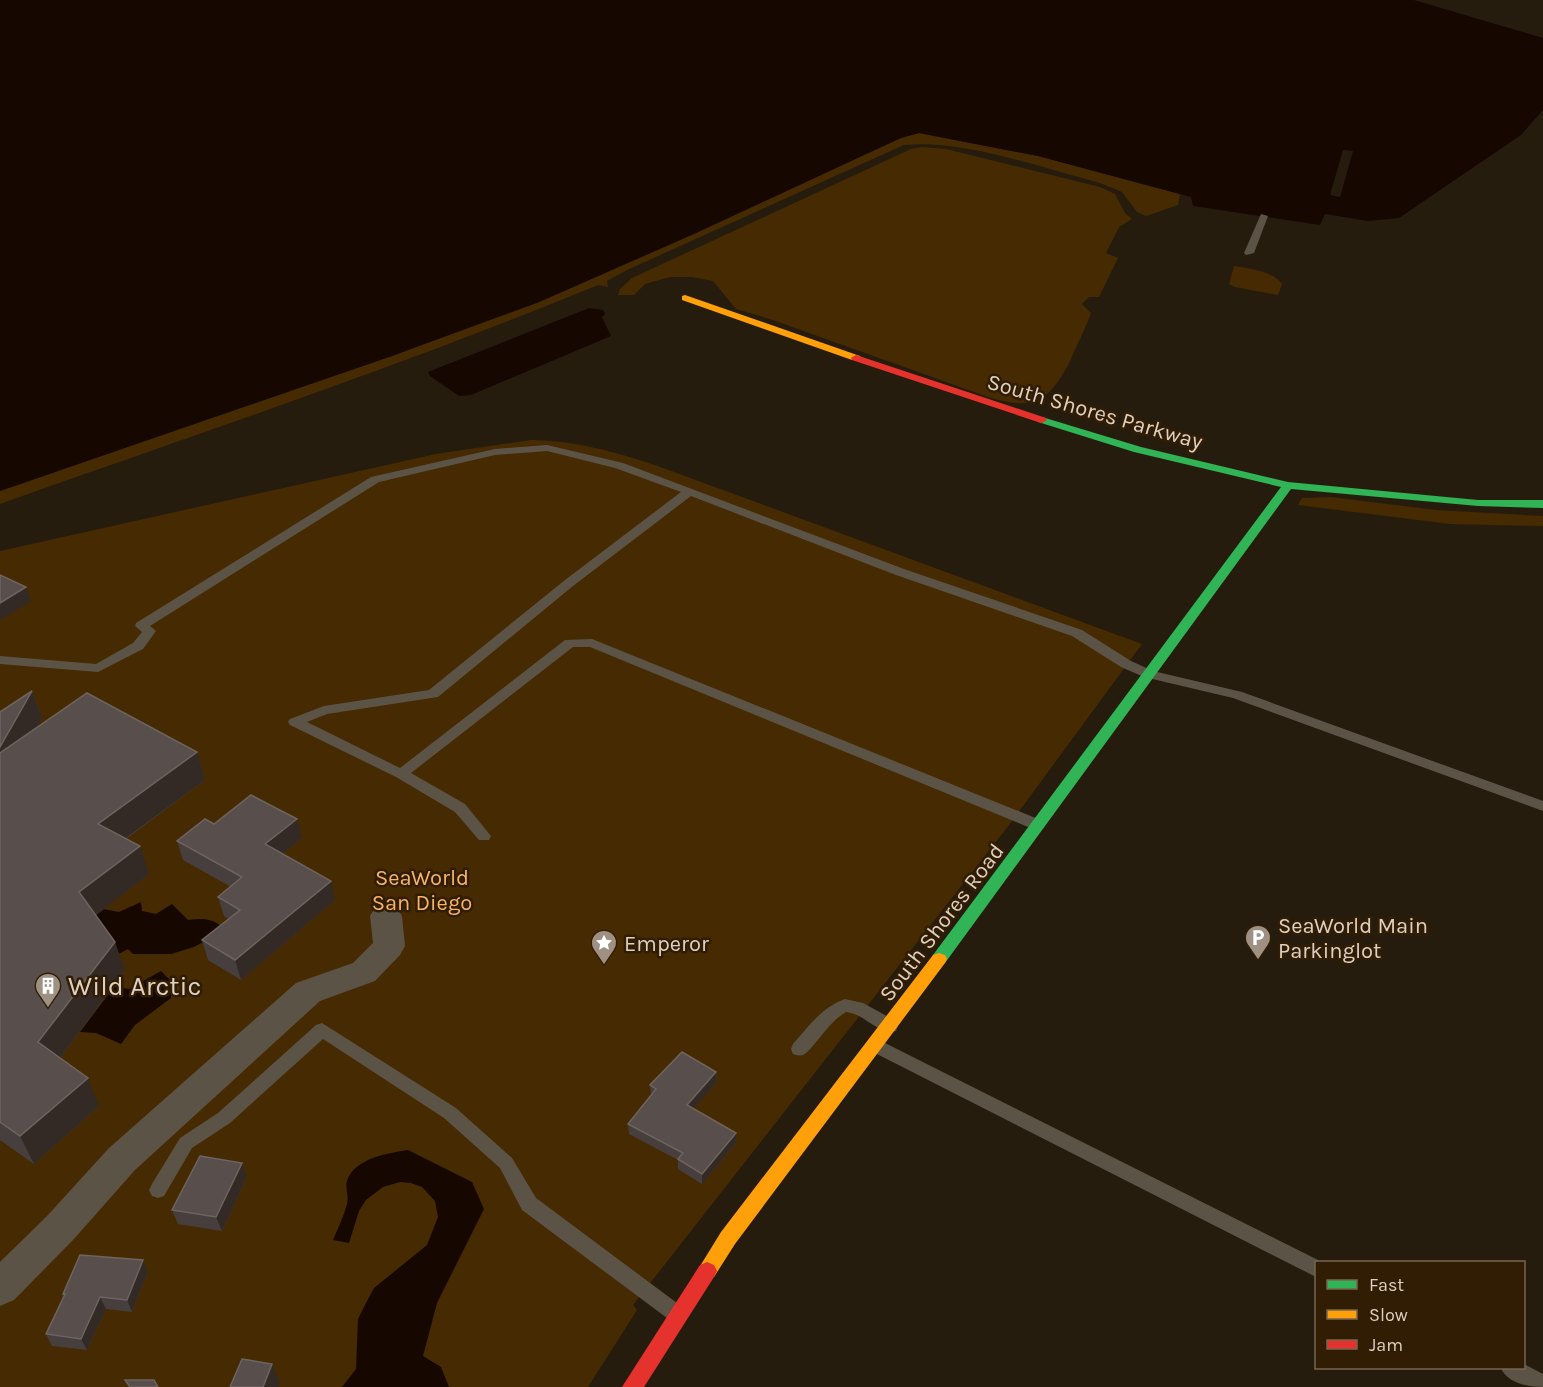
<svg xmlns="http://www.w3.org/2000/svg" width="1543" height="1387" font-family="Karla,sans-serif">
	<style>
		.green { fill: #462a02 }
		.water { fill: #170701 }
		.pier { fill: #261c0e }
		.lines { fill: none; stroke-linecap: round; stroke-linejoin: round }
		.lane { fill: #5c5347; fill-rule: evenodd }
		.street { fill: #5c5347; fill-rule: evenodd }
		.fast { fill: #30b455; fill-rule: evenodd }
		.slow { fill: #ff9f0a; fill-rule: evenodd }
		.jam { fill: #e5322d; fill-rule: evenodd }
		.wall { fill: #473f3e }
		.shaded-wall { fill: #332a25 }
		.building { fill: #584f4c; stroke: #6d635f; stroke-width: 1.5 }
		.labels { text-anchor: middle; stroke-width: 5; stroke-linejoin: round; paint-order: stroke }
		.street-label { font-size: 22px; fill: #ded0c2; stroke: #311d04 }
		.park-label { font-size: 22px; fill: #f6b468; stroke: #311d04 }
		.poi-label { font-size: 22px; fill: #ded0c2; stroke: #311d04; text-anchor: start }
		.near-poi-label { font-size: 27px; fill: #ded0c2; stroke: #311d04; text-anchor: start }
	</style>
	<rect width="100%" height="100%" fill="#261c0e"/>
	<g class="green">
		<path d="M919 133 1038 156 1180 194 1178 205 1146 216 1137 212 1122 192 1100 183C1041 168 964 139 904 145L627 270 607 281 608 287 598 285C402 366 200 433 0 504V491L392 356 901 138Z"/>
		<path d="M922 147 946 149 1100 187 1115 194 1125 213 1132 219 1119 227 1106 253 1118 258 1099 297H1089L1082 304 1091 313C1085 329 1077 345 1070 361 1050 400 1035 411 991 398L770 319 736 309 713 281 692 277H670L645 284 634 295H618L620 289 632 278 911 149Z"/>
		<path d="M1234 266C1250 269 1271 270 1282 284L1278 295 1235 287 1229 284Z"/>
		<path d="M531 440C576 441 612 451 655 465L1142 644 1009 825 633 1305 637 1310 588 1387H0V551L436 454Z"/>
		<polygon points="1331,497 1436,510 1543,516 1543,526 1450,524 1298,505 1302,498"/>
	</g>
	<g class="water">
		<polygon points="0,0 1414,0 1543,38 1543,110 1521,135 1399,218 1368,221 1325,214 1320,225 1193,206 1191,197 1038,156 919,133 901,138 694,234 537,303 392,356 0,491"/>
		<polygon points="589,308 603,310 605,314 602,317 611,336 471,395 459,396 430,376 428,372"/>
		<path d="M141 902 142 911 156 914 172 904 188 920C203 918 214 918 225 930L194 947 171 954H133L128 949 115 956 90 920 103 909 119 912Z"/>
		<polygon points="161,971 171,981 171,998 135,1025 121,1044 96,1033 80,1032 114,987 129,989"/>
		<path d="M408 1150 472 1182 484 1209 437 1303 423 1356 441 1367 449 1387H342L356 1369 358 1319 366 1303 374 1288 427 1245 438 1217 435 1201 422 1187 411 1183 400 1182 383 1187 366 1200 359 1211 349 1243 333 1240C338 1228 344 1216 347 1204 349 1196 345 1188 347 1181 354 1158 389 1153 408 1150Z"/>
	</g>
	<polygon class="pier" points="1343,150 1353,151 1340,197 1330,195"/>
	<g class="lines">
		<g class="lane">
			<polygon points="1261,214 1268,216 1254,253 1246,255 1244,253"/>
			<polygon points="547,445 623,463 904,569 1082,630 1131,661 1153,671 1242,692 1543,801 1543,811 1233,698 1144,677 1121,667 1072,636 896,575 691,496 573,586 438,697 327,714 307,722 400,768 565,640 592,639 1043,821 1045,825 1043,829 1033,829 590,647 573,647 411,773 465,804 491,836 489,840 479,840 455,812 396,777 290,725 288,722 290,719 324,706 429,690 565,580 681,492 615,468 547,451 495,455 379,482 150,626 156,631 143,649 98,672 0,664 0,656 96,664 133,643 142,632 135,626 136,623 371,477 495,449"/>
			<path d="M845 999 863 1003 896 1021 898 1026 896 1031C879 1036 864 1013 846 1012 829 1021 813 1050 803 1055 798 1056 797 1055 793 1054L791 1049 793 1044C809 1026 822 1007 845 999Z"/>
			<polygon points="322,1023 456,1108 512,1158 536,1198 681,1306 684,1312 681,1318 674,1321 667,1318 522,1210 500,1168 444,1118 323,1039 230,1123 192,1148 164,1196 158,1198 152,1196 149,1190 152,1184 180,1138 218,1113 316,1025"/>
			<polygon points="877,1039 1322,1262 1316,1262 1316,1277 871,1051 869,1046 871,1041"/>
			<path d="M1524 1364 1543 1374V1387C1528 1387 1507 1383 1501 1368H1524Z"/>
		</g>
		<polygon class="street" points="386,904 397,908 402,916 405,946 400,955 375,981 320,1001 135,1170 73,1240 14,1300 0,1306 0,1262 47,1216 109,1148 296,983 353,963 373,943 370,916 375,908"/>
		<polygon class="fast" points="1042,417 1141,447 1288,482 1478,500 1543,500 1543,508 1478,506 1291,489 945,963 939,965 933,963 931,959 933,955 1281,487 1134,452 1038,422 1037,420"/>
		<g class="slow">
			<polygon points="685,295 860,356 861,358 860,360 852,360 682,300 682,296"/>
			<polygon points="939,953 945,955 947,959 945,963 735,1244 714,1277 707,1280 700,1277 697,1271 721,1232 933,955"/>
		</g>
		<g class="jam">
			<polygon points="856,355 1046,418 1047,420 1042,423 1038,422 852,360 851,358"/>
			<polygon points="707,1262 714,1265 717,1271 714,1277 644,1387 622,1387 700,1265"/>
		</g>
	</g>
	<g class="wall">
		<polygon points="32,691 42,718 36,728 197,752 205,780 126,839 149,874 96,915 125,970 60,1058 99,1106 34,1164 0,1140 0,712"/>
		<polygon points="214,824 302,838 282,854 335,900 241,980 208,960 202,940 229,919 224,916 218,897 231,887 183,860 177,841"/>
		<polygon points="716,1072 717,1082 693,1108 736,1143 702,1184 678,1169 678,1160 629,1134 628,1124 651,1095 650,1085"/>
		<polygon points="247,1177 222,1231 178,1224 172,1210"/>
		<polygon points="148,1272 132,1312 106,1309 87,1350 52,1346 46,1334 64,1297 63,1294"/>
	</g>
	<g class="shaded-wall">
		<polygon points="26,587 31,601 0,620 0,603"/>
		<polygon points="32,691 42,718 6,784 0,769 0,747"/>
		<polygon points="197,752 205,780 108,851 98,824"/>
		<polygon points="297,819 302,838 271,863 265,844"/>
		<polygon points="140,846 149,874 90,920 79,892"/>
		<polygon points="331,881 335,900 241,980 235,960"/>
		<polygon points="115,942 125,970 51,1070 38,1042"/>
		<polygon points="716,1072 717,1082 688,1115 687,1105"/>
		<polygon points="88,1078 99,1106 34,1164 20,1136"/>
		<polygon points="736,1133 736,1143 702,1184 702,1174"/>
		<polygon points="242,1163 247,1177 222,1231 216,1217"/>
		<polygon points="143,1260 148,1272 132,1312 127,1300"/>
		<polygon points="100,1297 106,1309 87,1350 81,1339"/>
		<polygon points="272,1364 280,1383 278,1387 263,1387"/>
	</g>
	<g class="building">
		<polygon points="0,575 26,587 0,603"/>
		<polygon points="32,691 0,747 0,712"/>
		<polygon points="87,693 197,752 98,824 140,846 79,892 115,942 38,1042 88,1078 20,1136 0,1122 0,753"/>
		<polygon points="251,795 297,819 265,844 331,881 235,960 202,940 240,910 218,897 242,877 177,841 205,819 214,824"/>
		<polygon points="682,1052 716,1072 687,1105 736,1133 702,1174 678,1159 683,1153 628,1124 656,1089 650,1085"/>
		<polygon points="200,1156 242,1163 216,1217 172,1210"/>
		<polygon points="80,1255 143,1260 127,1300 100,1297 81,1339 46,1334 65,1294 63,1294"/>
		<polygon points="242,1359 272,1364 263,1387 230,1387"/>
		<polygon points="125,1380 154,1380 158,1387 130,1387"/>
	</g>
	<defs>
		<symbol id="parking-pin" viewBox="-11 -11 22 30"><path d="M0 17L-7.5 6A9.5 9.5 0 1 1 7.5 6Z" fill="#9e9183" stroke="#311d04"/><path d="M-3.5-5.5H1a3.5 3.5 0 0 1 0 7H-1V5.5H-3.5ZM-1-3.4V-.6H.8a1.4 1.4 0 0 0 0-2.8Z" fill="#fff"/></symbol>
		<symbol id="sight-pin" viewBox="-11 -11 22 30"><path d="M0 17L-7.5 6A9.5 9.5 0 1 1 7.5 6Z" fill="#9e9183" stroke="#311d04"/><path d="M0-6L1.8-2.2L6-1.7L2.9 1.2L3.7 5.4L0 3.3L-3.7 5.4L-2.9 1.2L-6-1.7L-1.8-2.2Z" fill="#fff"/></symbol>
		<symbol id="building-pin" viewBox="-11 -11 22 30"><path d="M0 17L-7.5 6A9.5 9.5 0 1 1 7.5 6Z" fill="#9e9183" stroke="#311d04"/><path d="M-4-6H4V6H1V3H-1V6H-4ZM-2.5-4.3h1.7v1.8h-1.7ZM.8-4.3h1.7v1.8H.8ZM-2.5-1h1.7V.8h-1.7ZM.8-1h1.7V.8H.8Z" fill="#fff"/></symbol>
	</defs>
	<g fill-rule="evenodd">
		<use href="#parking-pin" x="1243" y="923" width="30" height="40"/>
		<use href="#sight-pin" x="589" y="928" width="30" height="40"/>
		<use href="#building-pin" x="33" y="971" width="30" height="40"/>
	</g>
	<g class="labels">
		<g class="street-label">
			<text transform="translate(1095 411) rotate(16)" y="8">South Shores Parkway</text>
			<text transform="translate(941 922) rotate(-53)" y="8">South Shores Road</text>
		</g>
		<g class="park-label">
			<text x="422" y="885">SeaWorld<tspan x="422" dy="25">San Diego</tspan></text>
		</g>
		<g class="poi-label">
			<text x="1278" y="933">SeaWorld Main<tspan x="1278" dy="25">Parkinglot</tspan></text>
			<text x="624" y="951">Emperor</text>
		</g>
		<g class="near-poi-label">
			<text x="68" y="995">Wild Arctic</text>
		</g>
	</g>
	<rect x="1315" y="1261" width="210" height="108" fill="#311d04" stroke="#766550" stroke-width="1.5"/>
	<rect x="1327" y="1280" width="30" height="9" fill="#30b455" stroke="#766550" stroke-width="1.5"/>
	<text x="1369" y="1291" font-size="18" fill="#ded0c2">Fast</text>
	<rect x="1327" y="1310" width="30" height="9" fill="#ff9f0a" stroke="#766550" stroke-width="1.5"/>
	<text x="1369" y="1321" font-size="18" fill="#ded0c2">Slow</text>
	<rect x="1327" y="1340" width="30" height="9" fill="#e5322d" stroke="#766550" stroke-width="1.5"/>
	<text x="1369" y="1351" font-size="18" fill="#ded0c2">Jam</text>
</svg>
